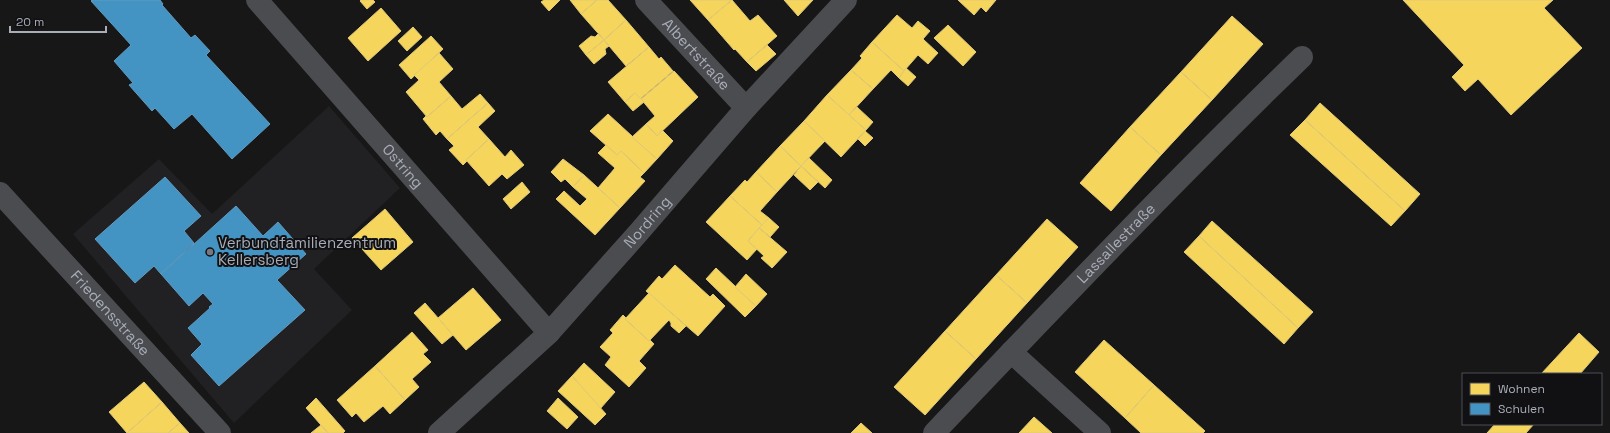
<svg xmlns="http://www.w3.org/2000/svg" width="1610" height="433" font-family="'Space Grotesk',sans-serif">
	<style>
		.built { fill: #212123 }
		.homes { fill: #f6d55c; stroke: #dfc978 }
		.schools { fill: #4393c3; stroke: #619bc0 }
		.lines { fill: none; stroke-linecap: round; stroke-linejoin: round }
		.street { stroke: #4b4c50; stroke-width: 22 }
		.poi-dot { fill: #757880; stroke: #111113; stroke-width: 1.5 }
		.labels { text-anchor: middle; stroke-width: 4; stroke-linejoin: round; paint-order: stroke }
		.street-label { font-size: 15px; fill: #a8adb8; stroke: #111113 }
		.poi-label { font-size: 15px; fill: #a8adb8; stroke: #111113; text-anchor: start }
	</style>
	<rect width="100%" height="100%" fill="#171717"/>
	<polygon class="built" points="329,106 400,188 314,269 352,310 234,423 73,234 159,159 212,214"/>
	<g class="homes">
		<polygon points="361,0 373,0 375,2 367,9 360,1"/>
		<polygon points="544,0 560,0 549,11 541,2"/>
		<polygon points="570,0 597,0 581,14"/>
		<polygon points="597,0 608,0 626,20 604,40 581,14"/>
		<polygon points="690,0 732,0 708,20"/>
		<polygon points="732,0 750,21 758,15 777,36 747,62 735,49 734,50 708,20"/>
		<polygon points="784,0 813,0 798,16"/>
		<polygon points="958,0 996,0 986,12 981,7 974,15"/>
		<polygon points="1403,0 1553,0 1544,8 1582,48 1511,115 1478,79 1465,91 1452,77 1464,65"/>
		<polygon points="381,8 401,31 368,61 348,38"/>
		<polygon points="897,15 912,28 918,21 930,31 923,39 938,53 928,64 918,55 904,71 872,42"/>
		<polygon points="1232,16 1263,44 1212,100 1181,72"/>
		<polygon points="626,20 649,47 626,66 604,40"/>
		<polygon points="948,25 976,52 963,66 934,38"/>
		<polygon points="413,27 422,37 407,51 398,41"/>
		<polygon points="598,34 604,40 586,55 579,46 591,36 595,37"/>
		<polygon points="431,36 443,49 411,79 399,65"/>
		<polygon points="604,40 609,46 605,49 606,54 594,64 586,55"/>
		<polygon points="872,42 904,71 899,78 891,70 873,89 851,70 862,58 860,56"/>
		<polygon points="767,45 776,54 756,71 747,62"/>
		<polygon points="649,47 659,59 661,57 673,71 640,99 635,93 625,102 608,82"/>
		<polygon points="439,53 453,69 439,82 451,96 427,117 406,92 419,80 414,75"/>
		<polygon points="906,68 916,77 908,86 899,78"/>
		<polygon points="851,70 873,89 849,115 827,95"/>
		<polygon points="674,71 698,97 657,136 646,124 655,116 641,99"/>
		<polygon points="1181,72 1212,100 1161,155 1130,127"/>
		<polygon points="635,93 644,102 633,111 625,102"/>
		<polygon points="480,94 488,103 447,139 440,131 436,135 423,119 426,116 427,117 451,96 462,109"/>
		<polygon points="827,95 866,130 841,157 804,121"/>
		<polygon points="488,103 495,111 478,127 489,139 466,160 467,161 463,165 449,150 454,146 447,139"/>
		<polygon points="1320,103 1420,194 1405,211 1305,120"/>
		<polygon points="857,107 873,122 866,130 849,115"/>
		<polygon points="608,114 657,159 644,173 621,151 617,155 590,131"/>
		<polygon points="1305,120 1405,211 1391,226 1290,135"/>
		<polygon points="804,121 825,141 801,166 780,146"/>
		<polygon points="646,124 657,136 662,130 673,141 657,159 632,137"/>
		<polygon points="1130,127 1161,155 1111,211 1080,183"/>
		<polygon points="865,131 873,138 865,146 858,139"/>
		<polygon points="489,139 505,157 511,150 524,165 507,179 502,174 489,186 466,160"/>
		<polygon points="606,145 617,155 621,151 644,173 640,177 645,181 620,208 598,188 615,168 598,153"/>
		<polygon points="780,146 801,166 777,192 756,172"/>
		<polygon points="809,158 832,180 825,188 801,166"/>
		<polygon points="563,159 584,175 573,187 565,179 561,182 551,172"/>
		<polygon points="801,166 818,182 810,190 794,175"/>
		<polygon points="756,172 777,192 760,211 769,218 762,225 730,196 745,180 747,182"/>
		<polygon points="584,175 620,208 595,235 556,199 564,191 580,206 587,199 573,187"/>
		<polygon points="522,182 530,192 511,209 503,199"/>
		<polygon points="730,196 762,225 748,241 757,249 747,260 706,222"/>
		<polygon points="385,209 413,242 381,270 352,238"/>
		<polygon points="769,218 779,227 770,237 759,228"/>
		<polygon points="1047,219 1078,247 1027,303 996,275"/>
		<polygon points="1212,221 1313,312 1298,328 1199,236"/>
		<polygon points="759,228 787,252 772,268 761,258 764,256 748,241"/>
		<polygon points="1199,236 1298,328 1284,344 1184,252"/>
		<polygon points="675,265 710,297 713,294 725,306 698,336 646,291 659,276 662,279"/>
		<polygon points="716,268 756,306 745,317 706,279"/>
		<polygon points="746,274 767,294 756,306 735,287"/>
		<polygon points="996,275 1027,303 976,359 945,331"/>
		<polygon points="473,288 501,320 466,350 438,318"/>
		<polygon points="649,293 686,326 679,333 671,326 671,323 669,320 649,341 625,319"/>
		<polygon points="425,303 453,335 442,344 414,313"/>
		<polygon points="623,315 626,318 625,319 649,341 650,340 654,344 639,361 646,368 629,387 605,365 611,357 600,347 613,333 610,330"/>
		<polygon points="945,331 976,359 925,415 894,387"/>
		<polygon points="412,332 428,350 423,354 431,362 412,379 419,387 405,400 375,366"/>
		<polygon points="1579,333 1599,352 1580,374 1541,374"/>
		<polygon points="1104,340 1154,385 1125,418 1075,372"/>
		<polygon points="584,363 615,392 600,409 572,376"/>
		<polygon points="375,366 405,400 390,414 383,406 364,422 356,413 352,417 337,400"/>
		<polygon points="572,376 606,414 595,425 558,391"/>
		<polygon points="144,382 162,402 127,433 109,412"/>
		<polygon points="1154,385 1205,431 1203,433 1141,433 1125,418"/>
		<polygon points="316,398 345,431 343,433 328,433 306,408"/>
		<polygon points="558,398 578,417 567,429 547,411"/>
		<polygon points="162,402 180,423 168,433 127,433"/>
		<polygon points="1034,417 1052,433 1019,433"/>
		<polygon points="180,423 189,433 168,433"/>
		<polygon points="861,423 872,433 851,433"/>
		<polygon points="1495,424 1534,424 1526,433 1487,433"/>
		<polygon points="321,425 328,433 311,433"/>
	</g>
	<g class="schools">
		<polygon points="92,0 160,0 163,4 162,5 191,38 195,35 210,51 206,55 270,124 232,159 192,114 174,129 155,108 152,111 129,85 133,83 114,61 131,45 91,1"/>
		<polygon points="165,177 201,216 184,231 194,243 161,274 154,266 135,283 95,239"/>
		<polygon points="236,206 263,236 278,222 306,254 277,280 305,310 219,386 191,355 202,344 188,328 210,308 209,307 213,304 203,293 189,306 161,274"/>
	</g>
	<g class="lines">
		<g class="street">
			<path id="s1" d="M257 0 549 333"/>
			<path id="s2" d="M646 0 746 108"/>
			<path id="s3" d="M0 193 220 433"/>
			<polyline points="1011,352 1100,433"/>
			<path id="s4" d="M439 433 549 333 639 232 746 108 846 0"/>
			<path id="s5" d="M934 433C1055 306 1176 179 1302 57"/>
		</g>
	</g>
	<circle class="poi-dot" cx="210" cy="252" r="4"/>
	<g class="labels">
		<g class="street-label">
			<text dy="5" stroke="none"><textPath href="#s2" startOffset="74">Albertstraße</textPath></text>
			<text dy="5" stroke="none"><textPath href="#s1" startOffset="221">Ostring</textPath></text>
			<text dy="5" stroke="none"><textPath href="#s4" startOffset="297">Nordring</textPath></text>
			<text dy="5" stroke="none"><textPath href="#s5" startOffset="263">Lassallestraße</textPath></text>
			<text dy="5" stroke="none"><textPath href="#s3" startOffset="163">Friedensstraße</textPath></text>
		</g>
		<g class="poi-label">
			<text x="218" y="248">Verbundfamilienzentrum<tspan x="218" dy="17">Kellersberg</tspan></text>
		</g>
	</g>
	<rect x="1462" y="373" width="140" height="52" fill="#111113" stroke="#4d4f55"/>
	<rect x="1470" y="383" width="20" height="12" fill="#f6d55c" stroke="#4d4f55"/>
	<text x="1498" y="393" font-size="12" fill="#a8adb8">Wohnen</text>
	<rect x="1470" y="403" width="20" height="12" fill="#4393c3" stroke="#4d4f55"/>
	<text x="1498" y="413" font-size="12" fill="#a8adb8">Schulen</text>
	<path d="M10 26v6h96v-6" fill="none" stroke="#a8adb8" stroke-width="2"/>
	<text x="16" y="26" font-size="12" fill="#a8adb8" stroke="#111113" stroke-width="3" paint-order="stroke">20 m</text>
</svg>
